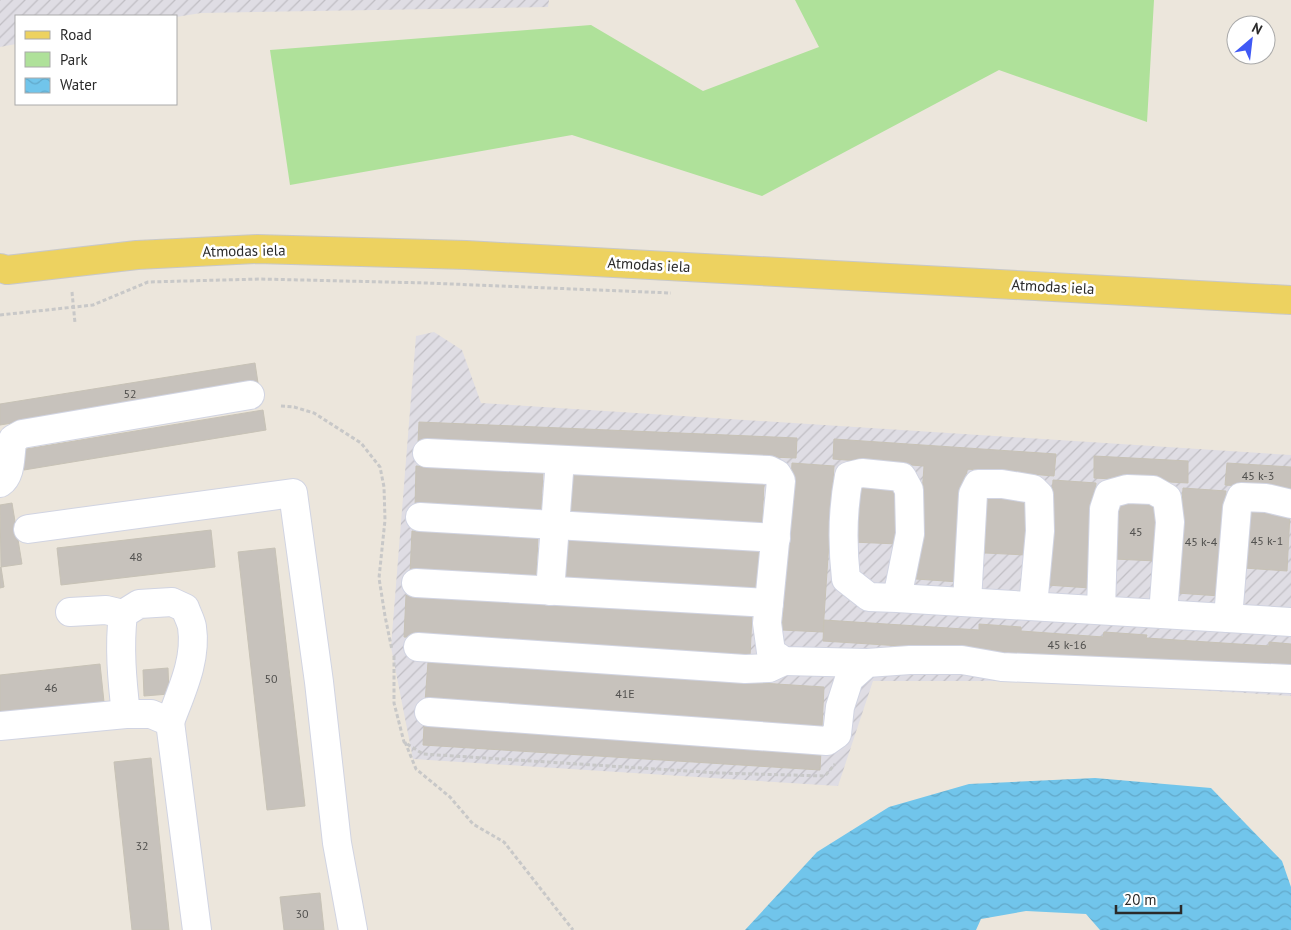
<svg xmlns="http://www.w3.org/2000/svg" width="1291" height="930" font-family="'PT Sans',sans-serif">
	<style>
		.industrial { fill: url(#industrial-furrows) }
		.park { fill: #afe19a }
		.water { fill: url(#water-waves) }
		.building { fill: #c7c2bc; stroke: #c7c2b6 }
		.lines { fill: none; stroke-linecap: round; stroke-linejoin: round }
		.minor-casing { stroke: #d1d4e2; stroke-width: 30 }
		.major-casing { stroke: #c8c8c8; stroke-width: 30 }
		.path { stroke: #c8c8c8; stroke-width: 3; stroke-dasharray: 4 2.5; stroke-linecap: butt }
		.minor { stroke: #fff; stroke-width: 28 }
		.major { stroke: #edd260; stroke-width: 28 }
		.labels { text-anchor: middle; stroke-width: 5; stroke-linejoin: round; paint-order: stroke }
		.number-label { font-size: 12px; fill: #51504e }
		.street-label { font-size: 15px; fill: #2a2a2a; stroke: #fff }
	</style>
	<defs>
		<pattern id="industrial-furrows" width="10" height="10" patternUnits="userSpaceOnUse" patternTransform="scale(1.25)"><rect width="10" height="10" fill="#dfdde4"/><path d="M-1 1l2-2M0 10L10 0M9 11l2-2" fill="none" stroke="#c0bec4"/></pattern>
		<pattern id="water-waves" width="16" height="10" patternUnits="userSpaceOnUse" patternTransform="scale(1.25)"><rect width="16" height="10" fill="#71c5eb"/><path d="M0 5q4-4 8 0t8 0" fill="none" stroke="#62a9ca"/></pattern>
	</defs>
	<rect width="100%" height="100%" fill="#ece6dc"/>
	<g class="industrial">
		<polygon points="0,0 549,0 548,7 201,13 176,17 16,16 16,44 0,47"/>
		<polygon points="434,332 462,350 481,403 1291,455 1291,696 1058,681 873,681 838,786 413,759 391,647 416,336"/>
	</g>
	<polygon class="park" points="795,0 1154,0 1147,122 999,70 762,196 572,135 290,185 270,50 591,25 703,91 819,47"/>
	<polygon class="water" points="1095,778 1211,788 1282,861 1291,887 1291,930 1100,930 1086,914 1026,911 981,919 976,930 745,930 817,852 889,807 969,784"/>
	<g class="building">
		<polygon points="255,363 258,383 0,425 0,404"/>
		<polygon points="263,410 266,430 24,470 20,450"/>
		<polygon points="419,422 797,438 796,458 418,443"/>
		<polygon points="834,439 1056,454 1054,476 967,469 959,582 916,579 924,466 833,459"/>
		<polygon points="1094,456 1188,461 1188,483 1094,478"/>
		<polygon points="792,463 834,466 823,632 782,630"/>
		<polygon points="1227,463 1291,467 1291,489 1225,485"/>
		<polygon points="416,466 543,471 541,513 415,508"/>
		<polygon points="573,472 764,483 762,525 571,514"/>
		<polygon points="1053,480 1096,483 1090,588 1047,585"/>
		<polygon points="856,486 901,488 898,544 852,542"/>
		<polygon points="1183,488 1226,491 1220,596 1177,593"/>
		<polygon points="987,496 1029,498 1026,555 985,553"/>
		<polygon points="1116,502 1159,504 1156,561 1114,559"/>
		<polygon points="12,503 22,564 1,567 0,505"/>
		<polygon points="1247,511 1290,513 1287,571 1244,568"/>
		<polygon points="211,530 215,567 61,585 57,548"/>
		<polygon points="412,531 538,537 536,580 410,573"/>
		<polygon points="567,538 759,549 757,591 565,580"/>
		<polygon points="275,548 305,806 267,810 238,552"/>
		<polygon points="1,567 4,587 0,588 0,568"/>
		<polygon points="406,595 752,615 750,657 404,637"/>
		<polygon points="824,620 979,630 979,624 1021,627 1021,631 1103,637 1104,632 1147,635 1146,638 1269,646 1269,642 1291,644 1291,671 823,641"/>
		<polygon points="428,662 824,687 822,727 425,702"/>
		<polygon points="100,664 104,702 0,713 0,675"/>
		<polygon points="168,668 169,694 144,696 143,670"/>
		<polygon points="424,726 821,751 820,770 423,745"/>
		<polygon points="151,758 169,930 132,930 114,762"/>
		<polygon points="320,893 324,930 284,930 280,897"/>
	</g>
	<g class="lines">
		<defs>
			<g id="minor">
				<polyline points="427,453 769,470 777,474 781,481 767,623 771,652 784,661 867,663"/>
				<path d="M0 483C13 474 9 453 13 439L22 434 250 395"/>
				<polyline points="420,517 776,538"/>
				<polyline points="28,529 293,493 319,682 337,843 353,930"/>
				<polyline points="416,583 769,603"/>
				<polyline points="550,591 560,460"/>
				<path d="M897 598 910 534 909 490 902 477 862 473 849 476C842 512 842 543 846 579L869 597 897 598 1291 622"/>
				<polyline points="967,602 973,494 978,484 1002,484 1033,489 1039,495 1040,531 1033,606"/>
				<polyline points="1101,610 1104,509 1109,494 1127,489 1153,490 1167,498 1170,522 1163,614"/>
				<polyline points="70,612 106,610 123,614"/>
				<polyline points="1228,618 1237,508 1241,497 1266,498 1291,504"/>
				<polyline points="418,647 745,669 769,668 784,661"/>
				<polyline points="429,712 827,741 837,734 840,707 849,679 867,663 910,660 962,660 1002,667 1291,679"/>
				<path d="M126 714C122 680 119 647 123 614L139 604 172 602 185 608C187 614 191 621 192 627 197 660 181 692 170 722"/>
				<polyline points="0,726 126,714 151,714 170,722 197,930"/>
			</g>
			<polyline id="major" points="0,268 7,270 137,255 257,249 466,255 1291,300"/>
		</defs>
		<use href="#minor" class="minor-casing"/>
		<use href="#major" class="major-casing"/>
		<g class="path">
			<polyline points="72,292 75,323"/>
			<polyline points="0,315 93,305 148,282 260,279 427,283 671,293"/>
			<polyline points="281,406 294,407 314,413 361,443 380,467 384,487 385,520 379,578 385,616 392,650"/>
			<polyline points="394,656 394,703 404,742 423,754 718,773 825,776 835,764"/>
			<polyline points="405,742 416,769 450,797 473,824 504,842 573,930"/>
		</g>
		<use href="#minor" class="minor"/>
		<use href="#major" class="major"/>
	</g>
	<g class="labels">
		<g class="number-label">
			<text x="130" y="398">52</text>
			<text x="1258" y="480">45 k-3</text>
			<text x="1136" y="536">45</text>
			<text x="1267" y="545">45 k-1</text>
			<text x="1201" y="546">45 k-4</text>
			<text x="136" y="561">48</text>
			<text x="1067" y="649">45 k-16</text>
			<text x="271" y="683">50</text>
			<text x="51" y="692">46</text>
			<text x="625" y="698">41E</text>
			<text x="142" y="850">32</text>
			<text x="302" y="918">30</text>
		</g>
		<g class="street-label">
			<text transform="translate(244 251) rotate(-1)" y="5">Atmodas iela</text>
			<text transform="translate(649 265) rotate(3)" y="5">Atmodas iela</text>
			<text transform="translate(1053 287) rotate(3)" y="5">Atmodas iela</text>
		</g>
	</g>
	<rect x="15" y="15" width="162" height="90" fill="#ffffff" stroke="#aaaaaa"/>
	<rect x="25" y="31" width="25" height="8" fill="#edd260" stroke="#aaaaaa"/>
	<text x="60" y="40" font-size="15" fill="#2a2a2a">Road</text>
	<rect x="25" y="52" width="25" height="15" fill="#afe19a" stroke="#aaaaaa"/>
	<text x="60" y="65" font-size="15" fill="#2a2a2a">Park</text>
	<rect x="25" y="78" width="25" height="15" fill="url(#water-waves)" stroke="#aaaaaa"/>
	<text x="60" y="90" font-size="15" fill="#2a2a2a">Water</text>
	<g transform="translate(1251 40) rotate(28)"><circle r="24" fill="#ffffff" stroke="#aaaaaa"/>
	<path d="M0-4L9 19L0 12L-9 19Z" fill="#4059f5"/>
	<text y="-8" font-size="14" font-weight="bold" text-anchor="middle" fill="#2a2a2a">N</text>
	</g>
	<path d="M1116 905v8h65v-8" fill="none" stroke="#2a2a2a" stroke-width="2.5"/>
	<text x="1124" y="905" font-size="15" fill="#2a2a2a" stroke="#ffffff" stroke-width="4" paint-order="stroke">20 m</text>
</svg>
